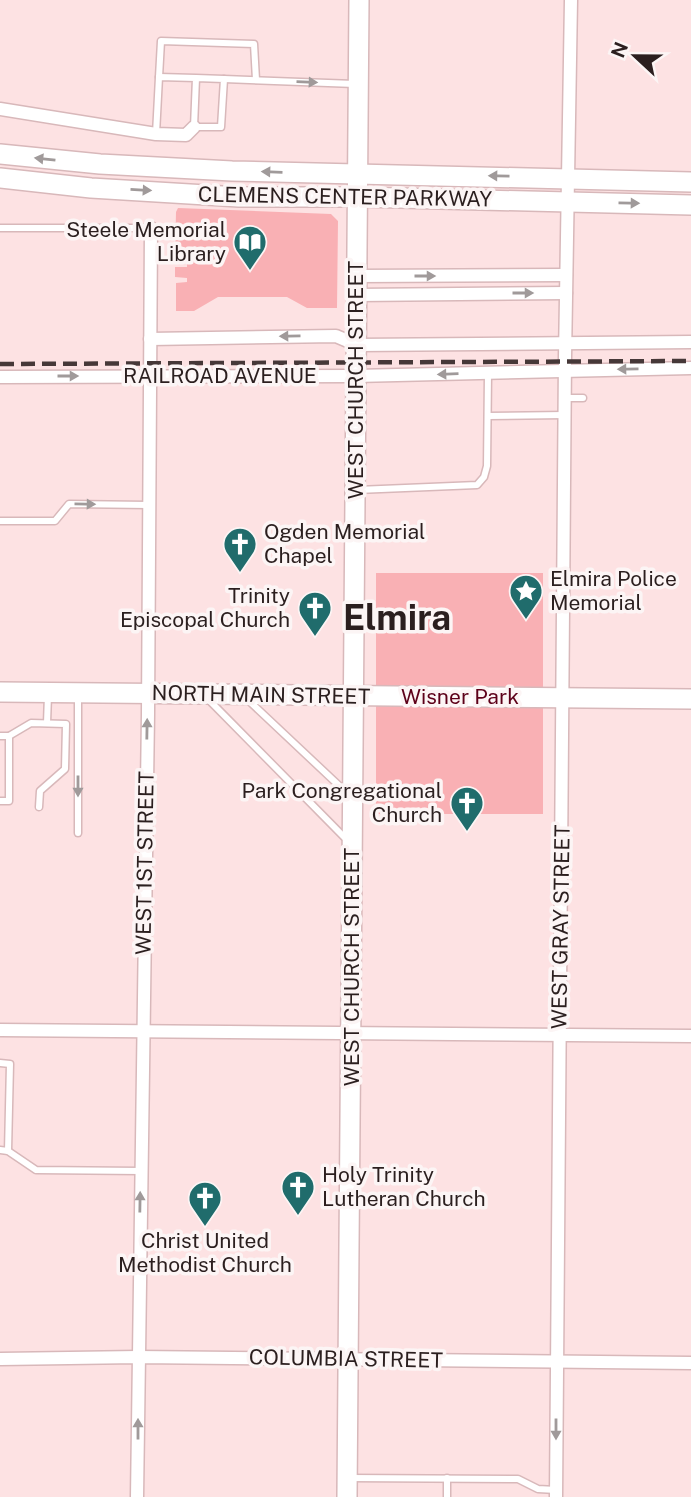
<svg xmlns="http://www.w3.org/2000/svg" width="691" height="1497" font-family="'Public Sans',sans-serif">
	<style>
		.green { fill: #f9b0b4 }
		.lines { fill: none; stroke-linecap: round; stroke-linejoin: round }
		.service-casing { stroke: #d8b8ba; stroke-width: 9 }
		.minor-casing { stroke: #d8b8ba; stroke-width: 15 }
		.primary-casing { stroke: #d8b8ba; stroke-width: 22 }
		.service { stroke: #fff; stroke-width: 6 }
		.minor { stroke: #fff; stroke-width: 12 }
		.primary { stroke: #fff; stroke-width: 19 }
		.rail { stroke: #463838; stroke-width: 4.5; stroke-dasharray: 14 7; stroke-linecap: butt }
		.oneway { fill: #a09a9a }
		.labels { text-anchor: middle; stroke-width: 7; stroke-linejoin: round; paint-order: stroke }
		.street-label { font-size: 21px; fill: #2b1f1f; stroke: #fcf5f5 }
		.poi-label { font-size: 21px; fill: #2b1f1f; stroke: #fcf5f5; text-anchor: end }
		.park-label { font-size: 21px; fill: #5d0019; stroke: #fcf5f5 }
		.town-label { font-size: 35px; font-weight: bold; fill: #2b1f1f; stroke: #fcf5f5 }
	</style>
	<rect width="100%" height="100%" fill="#fde2e3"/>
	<g class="green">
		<polygon points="178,208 331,214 338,221 337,308 307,308 287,297 218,297 194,311 176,311 176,283 187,282 187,278 175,277 175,267 187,267 187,256 175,256 176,212"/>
		<rect x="376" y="573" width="167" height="241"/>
	</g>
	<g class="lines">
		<defs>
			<g id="service">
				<polyline points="159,77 161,41 254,44 256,80"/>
				<polyline points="224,79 355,84"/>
				<polyline points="156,134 159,77 196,78 194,127 221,127 224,79 196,78"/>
				<polyline points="0,228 151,228"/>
				<polyline points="565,398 583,398"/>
				<polyline points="488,416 565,415"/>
				<polyline points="357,490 477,485 484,477 487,466 488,374"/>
				<polyline points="0,521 55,521 69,504 149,505"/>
				<polyline points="207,698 347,840"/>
				<polyline points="247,699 349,795"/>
				<polyline points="47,723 48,695"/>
				<polyline points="0,736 9,736 9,801 0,801"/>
				<polyline points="9,736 31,723 66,724 65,769 40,791 39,807"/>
				<polyline points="78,833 78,695"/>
				<polyline points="0,1063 10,1064 8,1151"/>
				<polyline points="0,1150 8,1151 36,1170 141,1171"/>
				<polyline points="349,1478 518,1479 538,1489 556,1490"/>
				<polyline points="447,1478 447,1497"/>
			</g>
			<g id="minor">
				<polyline points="0,109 156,134 186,135 194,127"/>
				<polyline points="357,276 566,275"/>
				<polyline points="357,295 566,293"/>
				<polyline points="150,339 336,336 357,345 691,342"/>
				<polyline points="0,377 356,376 691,368"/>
				<polyline points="0,1030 691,1036"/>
				<polyline points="0,1359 138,1357 691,1363"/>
				<polyline points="137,1497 148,714 151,228"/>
				<polyline points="556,1497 565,357 571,0"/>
			</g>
			<g id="primary">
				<polyline points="0,154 100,164 232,171 691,182"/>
				<polyline points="0,178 91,188 239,197 358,197 691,205"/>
				<polyline points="0,692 691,699"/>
				<polyline points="347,1497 359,0"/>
			</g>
		</defs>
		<use href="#service" class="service-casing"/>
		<use href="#minor" class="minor-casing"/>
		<use href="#primary" class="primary-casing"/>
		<use href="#service" class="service"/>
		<use href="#minor" class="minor"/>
		<use href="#primary" class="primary"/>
		<polyline class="rail" points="0,364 691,361"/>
	</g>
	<defs><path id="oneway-solid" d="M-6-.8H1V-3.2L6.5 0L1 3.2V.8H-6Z" transform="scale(1.75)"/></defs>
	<g class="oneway">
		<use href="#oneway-solid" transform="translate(307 82) rotate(2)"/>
		<use href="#oneway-solid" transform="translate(45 159) rotate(-174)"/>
		<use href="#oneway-solid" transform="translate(272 172) rotate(-178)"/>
		<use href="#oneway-solid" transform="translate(499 176) rotate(-179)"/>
		<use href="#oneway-solid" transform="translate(141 190) rotate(3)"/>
		<use href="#oneway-solid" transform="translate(629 203) rotate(1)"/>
		<use href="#oneway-solid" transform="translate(425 276)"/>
		<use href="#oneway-solid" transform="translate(523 293)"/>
		<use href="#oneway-solid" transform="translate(290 336) rotate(179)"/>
		<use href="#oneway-solid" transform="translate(628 369) rotate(179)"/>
		<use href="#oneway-solid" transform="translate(448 374) rotate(178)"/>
		<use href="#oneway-solid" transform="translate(68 376)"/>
		<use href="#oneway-solid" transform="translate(85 504) rotate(1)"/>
		<use href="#oneway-solid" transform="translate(147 729) rotate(-89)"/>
		<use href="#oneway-solid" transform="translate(78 786) rotate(90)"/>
		<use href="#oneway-solid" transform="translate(140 1202) rotate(-89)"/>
		<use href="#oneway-solid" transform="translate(138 1429) rotate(-90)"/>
		<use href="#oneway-solid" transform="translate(556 1429) rotate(90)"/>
	</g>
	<defs>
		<symbol id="library-pin" viewBox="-11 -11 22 30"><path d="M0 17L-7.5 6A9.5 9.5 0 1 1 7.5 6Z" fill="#206c6c" stroke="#fcf5f5"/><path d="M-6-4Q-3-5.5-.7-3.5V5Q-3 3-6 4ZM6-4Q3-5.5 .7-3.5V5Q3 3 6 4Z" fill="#fff"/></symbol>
		<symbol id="church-pin" viewBox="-11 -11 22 30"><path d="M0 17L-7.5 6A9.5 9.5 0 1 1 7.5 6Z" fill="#206c6c" stroke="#fcf5f5"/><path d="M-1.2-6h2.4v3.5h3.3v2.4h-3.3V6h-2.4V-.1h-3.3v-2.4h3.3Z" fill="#fff"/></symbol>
		<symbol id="sight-pin" viewBox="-11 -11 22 30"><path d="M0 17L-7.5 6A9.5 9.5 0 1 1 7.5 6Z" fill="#206c6c" stroke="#fcf5f5"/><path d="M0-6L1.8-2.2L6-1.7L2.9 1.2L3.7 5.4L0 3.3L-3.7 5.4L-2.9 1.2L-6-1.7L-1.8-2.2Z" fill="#fff"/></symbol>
	</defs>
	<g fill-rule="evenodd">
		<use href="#library-pin" x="231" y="223" width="38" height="52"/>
		<use href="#church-pin" x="221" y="525" width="38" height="52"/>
		<use href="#sight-pin" x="507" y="572" width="38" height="52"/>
		<use href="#church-pin" x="296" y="589" width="38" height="52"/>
		<use href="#church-pin" x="448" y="784" width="38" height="52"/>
		<use href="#church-pin" x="279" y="1168" width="38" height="52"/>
		<use href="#church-pin" x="186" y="1179" width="38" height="52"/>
	</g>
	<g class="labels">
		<g class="street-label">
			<text transform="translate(345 197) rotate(1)" y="7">CLEMENS CENTER PARKWAY</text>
			<text x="220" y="383">RAILROAD AVENUE</text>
			<text transform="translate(356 380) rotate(-90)" y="7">WEST CHURCH STREET</text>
			<text transform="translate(261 695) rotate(1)" y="7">NORTH MAIN STREET</text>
			<text transform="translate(145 863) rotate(-89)" y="7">WEST 1ST STREET</text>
			<text transform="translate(561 927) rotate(-89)" y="7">WEST GRAY STREET</text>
			<text transform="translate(352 967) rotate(-90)" y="7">WEST CHURCH STREET</text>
			<text transform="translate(346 1359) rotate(1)" y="7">COLUMBIA STREET</text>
		</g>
		<g class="poi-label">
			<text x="226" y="237">Steele Memorial<tspan x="226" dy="24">Library</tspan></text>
			<text x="264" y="539" text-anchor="start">Ogden Memorial<tspan x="264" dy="24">Chapel</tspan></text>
			<text x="550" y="586" text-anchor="start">Elmira Police<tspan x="550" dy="24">Memorial</tspan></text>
			<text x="290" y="603">Trinity<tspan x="290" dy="24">Episcopal Church</tspan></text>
			<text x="442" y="798">Park Congregational<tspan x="442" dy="24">Church</tspan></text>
			<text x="322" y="1182" text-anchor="start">Holy Trinity<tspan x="322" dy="24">Lutheran Church</tspan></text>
			<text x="205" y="1248" text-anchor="middle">Christ United<tspan x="205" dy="24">Methodist Church</tspan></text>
		</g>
		<g class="park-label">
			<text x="460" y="704">Wisner Park</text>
		</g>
		<g class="town-label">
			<text x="397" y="630">Elmira</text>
		</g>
	</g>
	<g transform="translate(635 56) rotate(292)" stroke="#fcf5f5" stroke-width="5" paint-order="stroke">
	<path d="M0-5L12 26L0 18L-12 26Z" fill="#2b1f1f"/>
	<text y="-10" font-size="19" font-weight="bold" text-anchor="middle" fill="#2b1f1f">N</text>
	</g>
</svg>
